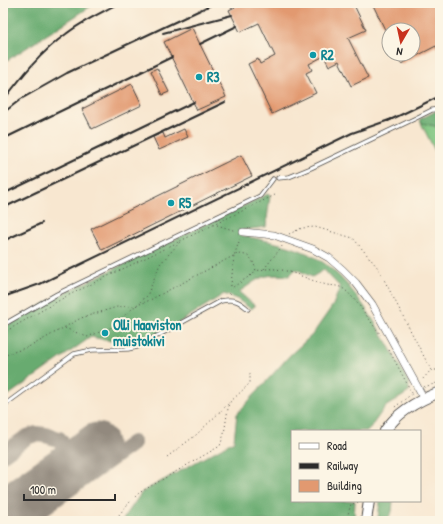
<svg xmlns="http://www.w3.org/2000/svg" width="443" height="524" font-family="'Patrick Hand',sans-serif">
	<style>
		.green { fill: #80c681; stroke: #567856 }
		.forest { fill: #68ab6f; stroke: #4a6b4d }
		.lines { fill: none; stroke-linecap: round; stroke-linejoin: round }
		.taxiway { stroke: #92897e; stroke-width: 16 }
		.runway { stroke: #92897e; stroke-width: 41 }
		.building { fill: #e29970 }
		.lane-casing { stroke: #4a4744; stroke-width: 5 }
		.street-casing { stroke: #4a4744; stroke-width: 8 }
		.secondary-casing { stroke: #4a4744; stroke-width: 12 }
		.path { stroke: #4a4744; stroke-width: 1; stroke-dasharray: 1 3; stroke-linecap: butt }
		.lane { stroke: #fff; stroke-width: 3.5 }
		.street { stroke: #fff; stroke-width: 7 }
		.secondary { stroke: #fff; stroke-width: 10 }
		.rail { stroke: #2b2b2b; stroke-width: 2 }
		.culture-dot { fill: #0f9aa8; stroke: #fcf5e5; stroke-width: 1.5 }
		.labels { text-anchor: middle; stroke-width: 4; stroke-linejoin: round; paint-order: stroke }
		.culture-label { font-size: 14px; font-weight: bold; fill: #0d838f; stroke: #fcf5e5; text-anchor: start }
	</style>
	<rect width="100%" height="100%" fill="#fcf5e5"/>
	<filter id="ink" filterUnits="userSpaceOnUse"><feTurbulence type="fractalNoise" baseFrequency=".025" numOctaves="2"/><feDisplacementMap in="SourceGraphic" scale="8" xChannelSelector="R" yChannelSelector="G"/><feConvolveMatrix kernelMatrix="1 2 1 2 8 2 1 2 1" color-interpolation-filters="sRGB"/></filter>
	<filter id="wash" filterUnits="userSpaceOnUse"><feTurbulence type="fractalNoise" baseFrequency=".012" numOctaves="4" result="noise"/><feDisplacementMap in="SourceGraphic" scale="16" xChannelSelector="R" yChannelSelector="G"/><feGaussianBlur stdDeviation="0.9" result="paint"/><feColorMatrix in="noise" values="0 0 0 0 0 0 0 0 0 0 0 0 0 0 0 0 0 1.4 0 .05"/><feComposite in="paint" operator="in"/></filter>
	<g filter="url(#wash)">
		<rect width="100%" height="100%" fill="#f8e7d0"/>
		<polygon class="green" points="421,123 435,126 440,131 440,161"/>
		<g class="forest">
			<polygon points="3,3 96,3 3,63"/>
			<polygon points="438,110 440,113 440,131 435,126 421,123 420,119"/>
			<path d="M268 194 270 196 266 227 243 230 240 235C267 241 295 245 318 259 358 284 387 343 409 383V392L385 407 368 431H292V501H355L354 521H122L142 492 234 441 237 414 290 355 312 335 333 305 340 287 324 270 312 277 296 269 289 276C262 273 260 278 239 292L255 306 251 309 237 299 224 294 169 329 132 345 91 337 3 399V328L56 297Z"/>
			<polygon points="380,501 393,501 392,512 388,518 378,518"/>
		</g>
		<g class="lines">
			<g class="taxiway">
				<polyline points="3,454 27,437 36,434 45,435 59,439 74,459"/>
				<polyline points="25,521 133,443"/>
			</g>
			<polyline class="runway" points="3,509 97,443"/>
		</g>
		<g id="blocks">
			<g class="building">
				<polygon points="243,3 353,3 366,30 348,38 368,78 351,86 339,61 329,66 324,56 309,64 312,70 306,73 316,93 272,114 248,64 258,59 260,64 275,56 259,23 240,32 229,10"/>
				<polygon points="372,3 440,3 440,54 436,46 401,64 396,54 413,54 413,30 389,30 389,38"/>
				<polygon points="192,28 226,97 197,110 164,42"/>
				<polygon points="157,68 169,92 162,95 151,71"/>
				<polygon points="132,84 142,105 92,129 82,109"/>
				<polygon points="184,129 188,137 159,150 153,137 163,133 165,138"/>
				<polygon points="241,155 252,176 102,250 91,229"/>
			</g>
		</g>
	</g>
	<g filter="url(#ink)">
		<use href="#blocks" fill-opacity="0" stroke="#4a4744" stroke-width="1"/>
		<g class="lines">
			<defs>
				<g id="lane">
					<polyline points="278,178 289,177 311,168 416,118 432,110 440,109"/>
					<polyline points="3,325 57,294 260,196 273,179"/>
					<path d="M3 406 74 354 92 350 128 349 137 347 221 301C233 298 239 301 248 309"/>
				</g>
				<polyline id="street" points="243,232 274,235 313,249 329,258 343,270 356,283 372,304 424,399"/>
				<g id="secondary">
					<path d="M385 431C398 411 419 400 440 392"/>
					<polyline points="366,521 369,501"/>
				</g>
			</defs>
			<use href="#lane" class="lane-casing"/>
			<use href="#street" class="street-casing"/>
			<use href="#secondary" class="secondary-casing"/>
			<g class="path">
				<polyline points="217,225 236,231"/>
				<polyline points="289,234 302,228 315,227 353,238 378,268 431,370 422,380"/>
				<polyline points="264,269 283,245"/>
				<polyline points="230,289 256,272"/>
				<polyline points="230,294 234,256 240,239"/>
				<polyline points="65,328 87,337 110,328 147,296 160,264 180,242"/>
				<polyline points="3,333 65,297 277,194"/>
				<polyline points="389,350 412,393"/>
				<path d="M3 356 33 345 81 318 117 307 135 306 150 300 237 254C250 254 253 259 256 271 282 263 303 279 327 285 334 286 339 285 345 290 358 301 370 322 381 335"/>
				<polyline points="431,370 440,370"/>
				<polyline points="424,387 440,382"/>
				<polyline points="395,407 413,393"/>
				<polyline points="167,457 196,435 250,383 250,373"/>
				<polyline points="114,521 127,505 139,493 220,446 224,434 229,402"/>
				<polyline points="346,521 351,504 359,502"/>
			</g>
			<use href="#lane" class="lane"/>
			<use href="#street" class="street"/>
			<use href="#secondary" class="secondary"/>
			<g class="rail">
				<polyline points="163,33 232,15"/>
				<polyline points="200,44 237,26"/>
				<path d="M3 101C22 76 41 52 66 34 82 21 101 13 119 3"/>
				<polyline points="3,113 21,99 67,73 215,3"/>
				<polyline points="388,121 440,96"/>
				<polyline points="3,139 172,57"/>
				<polyline points="3,194 194,102"/>
				<polyline points="3,208 225,102"/>
				<polyline points="3,241 42,223"/>
				<polyline points="3,297 40,284 352,133 392,119"/>
			</g>
		</g>
	</g>
	<g class="culture-dot">
		<circle cx="313" cy="55" r="4"/>
		<circle cx="199" cy="77" r="4"/>
		<circle cx="171" cy="203" r="4"/>
		<circle cx="105" cy="333" r="4"/>
	</g>
	<g class="labels">
		<g class="culture-label">
			<text x="321" y="60">R2</text>
			<text x="207" y="82">R3</text>
			<text x="179" y="208">R5</text>
			<text x="113" y="330">Olli Haaviston<tspan x="113" dy="16">muistokivi</tspan></text>
		</g>
	</g>
	<rect width="443" height="524" fill="none" stroke="#fcf5e5" stroke-width="16"/>
	<rect x="291" y="430" width="130" height="72" fill="#fcf5e5" stroke="#a8a49b"/>
	<rect x="299" y="443" width="20" height="6" fill="#ffffff" stroke="#a8a49b"/>
	<text x="327" y="450" font-size="12" fill="#2b2b2b">Road</text>
	<rect x="299" y="463" width="20" height="6" fill="#2b2b2b" stroke="#a8a49b"/>
	<text x="327" y="470" font-size="12" fill="#2b2b2b">Railway</text>
	<rect x="299" y="480" width="20" height="12" fill="#e29970" stroke="#a8a49b"/>
	<text x="327" y="490" font-size="12" fill="#2b2b2b">Building</text>
	<g transform="translate(401 42) rotate(189)"><circle r="19" fill="#fcf5e5" stroke="#a8a49b"/>
	<path d="M0-3L7 15L0 10L-7 15Z" fill="#c8321e"/>
	<text y="-6" font-size="11" font-weight="bold" text-anchor="middle" fill="#2b2b2b">N</text>
	</g>
	<path d="M24 494v6h91v-6" fill="none" stroke="#2b2b2b" stroke-width="2"/>
	<text x="30" y="494" font-size="12" fill="#2b2b2b" stroke="#fcf5e5" stroke-width="3" paint-order="stroke">100 m</text>
</svg>
